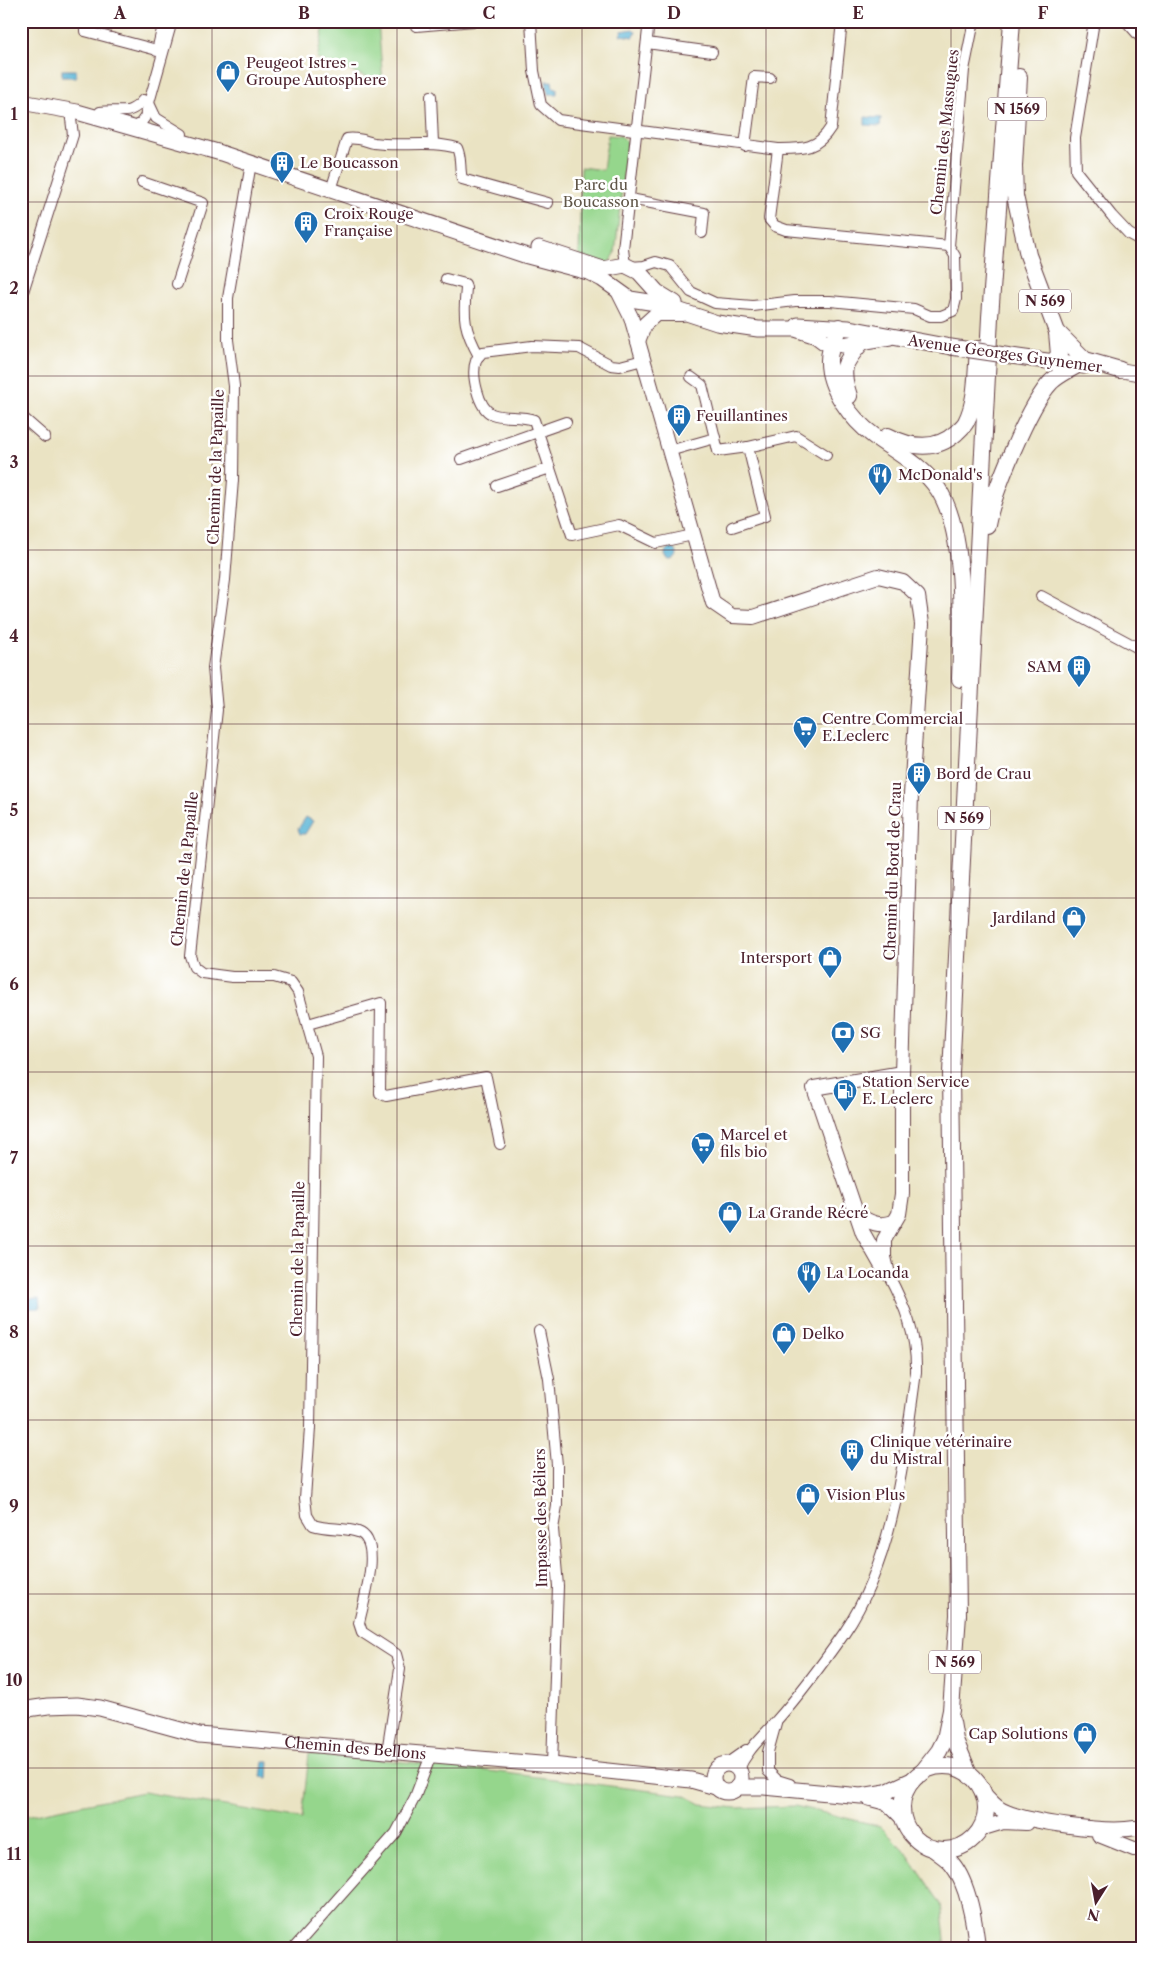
<svg xmlns="http://www.w3.org/2000/svg" width="1163" height="1969" font-family="'Libre Caslon Text',serif">
	<style>
		.green { fill: #95d68c; stroke: #707a5c }
		.water { fill: #57b3d5; stroke: #506980 }
		.lines { fill: none; stroke-linecap: round; stroke-linejoin: round }
		.minor-casing { stroke: #623c42; stroke-width: 12 }
		.tertiary-casing { stroke: #623c42; stroke-width: 16 }
		.secondary-casing { stroke: #623c42; stroke-width: 17 }
		.primary-casing { stroke: #623c42; stroke-width: 18 }
		.minor { stroke: #fff; stroke-width: 10 }
		.tertiary { stroke: #fff; stroke-width: 14 }
		.secondary { stroke: #fff; stroke-width: 15 }
		.primary { stroke: #fff; stroke-width: 16 }
		.secondary-bridge-casing { stroke: #623c42; stroke-width: 17; stroke-linecap: butt }
		.secondary-bridge { stroke: #fff; stroke-width: 15 }
		.grid { fill: none; stroke: #4a1f2b; stroke-width: 1; stroke-opacity: 0.55 }
		.labels { text-anchor: middle; stroke-width: 5; stroke-linejoin: round; paint-order: stroke }
		.shield { fill: #fff; stroke: #80626b; stroke-width: 1 }
		.shield-label { font-size: 14px; font-weight: bold; fill: #4a1f2b }
		.poi-label { font-size: 15px; fill: #4a1f2b; stroke: #fff; text-anchor: start }
		.street-label { font-size: 15px; fill: #4a1f2b; stroke: #fff }
		.park-label { font-size: 15px; fill: #605648; stroke: #fff }
		.neatline { fill: none; stroke: #4a1f2b; stroke-width: 2 }
		.grid-label { font-size: 16px; text-anchor: middle; font-weight: bold; fill: #4a1f2b }
	</style>
	<rect width="100%" height="100%" fill="#fff"/>
	<filter id="ink" filterUnits="userSpaceOnUse"><feTurbulence type="fractalNoise" baseFrequency=".02" numOctaves="2"/><feDisplacementMap in="SourceGraphic" scale="10" xChannelSelector="R" yChannelSelector="G"/><feConvolveMatrix kernelMatrix="1 2 1 2 8 2 1 2 1" color-interpolation-filters="sRGB"/></filter>
	<filter id="wash" filterUnits="userSpaceOnUse"><feTurbulence type="fractalNoise" baseFrequency=".0096" numOctaves="4" result="noise"/><feDisplacementMap in="SourceGraphic" scale="20" xChannelSelector="R" yChannelSelector="G"/><feGaussianBlur stdDeviation="1.12" result="paint"/><feColorMatrix in="noise" values="0 0 0 0 0 0 0 0 0 0 0 0 0 0 0 0 0 1.4 0 .05"/><feComposite in="paint" operator="in"/></filter>
	<g filter="url(#wash)">
		<rect width="100%" height="100%" fill="#eae3c3"/>
		<g class="green">
			<polygon points="325,21 378,21 383,83 317,59"/>
			<polygon points="608,135 621,136 627,142 615,254 608,264 579,255 581,167 603,170"/>
			<polygon points="309,1754 440,1765 684,1795 701,1804 736,1808 795,1806 880,1826 906,1852 941,1904 946,1948 21,1948 21,1817 143,1792 302,1819"/>
		</g>
		<g class="water">
			<polygon points="633,29 636,32 634,37 620,35 622,31"/>
			<rect x="62" y="70" width="14" height="7"/>
			<polygon points="546,81 552,81 553,87 557,88 557,94 548,94"/>
			<polygon points="865,117 881,118 880,126 865,125"/>
			<circle cx="671" cy="554" r="6"/>
			<polygon points="306,817 313,821 305,834 300,834 298,829"/>
			<polygon points="39,1298 40,1308 21,1309 21,1299"/>
			<polygon points="263,1762 269,1762 268,1778 261,1777"/>
		</g>
	</g>
	<g filter="url(#ink)">
		<g class="lines">
			<defs>
				<g id="minor">
					<polyline points="85,21 85,31 157,50"/>
					<path d="M531 21 534 71 541 105 558 120 778 149C802 149 817 150 831 127L842 21"/>
					<polyline points="825,21 841,24"/>
					<polyline points="1094,21 1075,138 1076,171 1112,216 1129,234 1142,241"/>
					<polyline points="1126,21 1142,39"/>
					<polyline points="416,26 474,21"/>
					<polyline points="647,43 712,52"/>
					<polyline points="157,51 164,21"/>
					<polyline points="21,66 22,102"/>
					<polyline points="431,96 433,143"/>
					<polyline points="149,103 156,118 182,134"/>
					<path d="M100 112C120 109 129 117 143 100"/>
					<polyline points="140,124 145,117 172,21"/>
					<polyline points="745,146 754,77 770,78"/>
					<polyline points="778,149 769,219 775,226 786,230 949,246"/>
					<path d="M251 163 228 298V340L234 386 233 480 225 580 213 668 217 710 190 956 194 967 202 973 232 977H274L291 982 298 992 316 1056 310 1428 305 1498 307 1515 313 1525C328 1530 344 1527 358 1532 384 1541 363 1602 359 1623L362 1632 396 1654 400 1669 387 1752"/>
					<polyline points="142,182 203,203 177,284"/>
					<path d="M331 190 347 139C357 137 365 141 374 143 402 147 430 140 457 148 462 159 459 167 462 179L548 203"/>
					<polyline points="630,199 704,213 702,233"/>
					<polyline points="625,265 623,249 649,21"/>
					<polyline points="631,267 644,266 656,262 670,266 691,292 715,303 753,306 795,301 830,301 914,309 930,316 941,316 953,311 956,299 955,256 949,246 964,70 974,21"/>
					<path d="M446 279 465 284 466 288C463 318 464 329 479 356"/>
					<polyline points="21,298 73,135 70,111"/>
					<path d="M643 360 620 366 611 365 579 348 532 346 483 352C481 354 477 357 476 361 471 374 478 408 492 414 505 419 520 415 534 420L572 535 619 525 656 543 693 535"/>
					<polyline points="691,377 702,385 715,438"/>
					<polyline points="21,416 45,437"/>
					<polyline points="669,451 715,438 718,451 748,447 796,436 826,455"/>
					<polyline points="461,459 566,422"/>
					<polyline points="497,486 550,468"/>
					<polyline points="732,527 765,516 748,447"/>
					<polyline points="1041,596 1142,650"/>
					<polyline points="308,1024 381,1003 380,1093 386,1096 486,1077 500,1144"/>
					<polyline points="539,1331 549,1379 557,1465 557,1506 553,1529 558,1586 552,1765"/>
					<polyline points="776,1723 768,1752 768,1771 777,1780 790,1784"/>
					<polyline points="726,1764 746,1750"/>
					<path d="M738 1771C747 1749 762 1738 777 1720 801 1693 823 1663 844 1633 894 1560 904 1457 916 1372 917 1335 905 1306 888 1274"/>
					<polyline points="294,1948 396,1833 415,1797 431,1755"/>
				</g>
				<g id="tertiary">
					<polyline points="619,293 631,317 713,603 732,616 753,617 878,576 903,582 918,596 922,624 911,795 902,1073 902,1194 899,1214 884,1240 884,1257 888,1274"/>
					<polyline points="638,341 645,324 656,314 682,314"/>
					<polyline points="1120,370 1142,374"/>
					<path d="M858 1215C871 1223 879 1227 894 1222"/>
					<polyline points="884,1270 863,1233 814,1088 902,1073"/>
					<path d="M982 1792C989 1798 994 1806 1002 1810 1029 1823 1107 1833 1135 1828"/>
					<polyline points="980,1829 1003,1822 1026,1823"/>
					<polyline points="1099,1835 1134,1849"/>
				</g>
				<g id="secondary">
					<polyline points="21,102 77,112 221,153 524,255 588,272 602,279 630,299 656,303 717,323 758,329 795,329 816,336 824,342 843,345 890,337"/>
					<polyline points="539,248 603,269 625,265 639,272 657,292 675,303"/>
					<polyline points="798,325 849,328 951,347"/>
					<polyline points="1032,359 1084,366"/>
					<path id="s1" d="M21 1710 48 1706 77 1705 100 1708 199 1735 552 1765 691 1780 716 1787"/>
					<circle cx="727" cy="1778" r="14"/>
					<polyline points="737,1787 764,1787 861,1796 886,1792 914,1779"/>
					<polyline points="869,1798 888,1803 903,1818"/>
				</g>
				<g id="primary">
					<polyline points="1019,77 1014,166 1015,196 1028,255 1057,332 1085,360 1120,370"/>
					<path d="M839 327C835 337 829 348 829 360 828 388 852 420 874 436 896 452 922 465 938 489 967 533 962 627 960 679"/>
					<polyline points="1053,362 1059,355 1057,332"/>
					<path d="M849 396C840 369 843 364 861 343"/>
					<path d="M888 436C911 448 936 451 956 433 959 430 964 426 966 422 977 401 976 372 978 349"/>
					<path d="M987 525C993 493 1029 405 1051 382 1058 375 1069 370 1077 365"/>
					<polyline points="952,1722 955,1740 970,1776"/>
					<circle cx="944" cy="1808" r="42"/>
					<polyline points="921,1774 939,1751 945,1739 951,1710 958,1615 951,1073 990,317 1012,21"/>
					<path d="M934 1849C940 1854 947 1858 952 1864 968 1883 975 1924 977 1948"/>
				</g>
			</defs>
			<use href="#minor" class="minor-casing"/>
			<use href="#tertiary" class="tertiary-casing"/>
			<use href="#secondary" class="secondary-casing"/>
			<use href="#primary" class="primary-casing"/>
			<use href="#minor" class="minor"/>
			<use href="#tertiary" class="tertiary"/>
			<use href="#secondary" class="secondary"/>
			<use href="#primary" class="primary"/>
			<defs>
				<polyline id="secondary-bridge" points="951,347 1032,359"/>
			</defs>
			<use href="#secondary-bridge" class="secondary-bridge-casing"/>
			<use href="#secondary-bridge" class="secondary-bridge"/>
		</g>
	</g>
	<path class="grid" d="M212 21V1948M397 21V1948M582 21V1948M766 21V1948M951 21V1948M21 202H1142M21 376H1142M21 550H1142M21 724H1142M21 898H1142M21 1072H1142M21 1246H1142M21 1420H1142M21 1594H1142M21 1768H1142"/>
	<defs>
		<symbol id="shop-pin" viewBox="-11 -11 22 30"><path d="M0 17L-7.5 6A9.5 9.5 0 1 1 7.5 6Z" fill="#1f6fb2" stroke="#fff"/><path d="M-5-2.5h2.3a2.7 3.5 0 0 1 5.4 0H5L5.5 6h-11ZM-1.5-2.5h3a1.5 2.3 0 0 0-3 0Z" fill="#fff"/></symbol>
		<symbol id="building-pin" viewBox="-11 -11 22 30"><path d="M0 17L-7.5 6A9.5 9.5 0 1 1 7.5 6Z" fill="#1f6fb2" stroke="#fff"/><path d="M-4-6H4V6H1V3H-1V6H-4ZM-2.5-4.3h1.7v1.8h-1.7ZM.8-4.3h1.7v1.8H.8ZM-2.5-1h1.7V.8h-1.7ZM.8-1h1.7V.8H.8Z" fill="#fff"/></symbol>
		<symbol id="restaurant-pin" viewBox="-11 -11 22 30"><path d="M0 17L-7.5 6A9.5 9.5 0 1 1 7.5 6Z" fill="#1f6fb2" stroke="#fff"/><path d="M-5-6h1v4h1v-4h1v4h1v-4h1v5L-1.5 .5V6h-2V.5L-5-1ZM5-6V6H3V1.5H1.5Q1.5-4 5-6Z" fill="#fff"/></symbol>
		<symbol id="supermarket-pin" viewBox="-11 -11 22 30"><path d="M0 17L-7.5 6A9.5 9.5 0 1 1 7.5 6Z" fill="#1f6fb2" stroke="#fff"/><path d="M-6-5.5h2.5l.6 2H6L4.5 2H-2.5L-4.4-4H-6ZM-1.5 3.2a1.3 1.3 0 1 0 .1 0ZM3 3.2a1.3 1.3 0 1 0 .1 0Z" fill="#fff"/></symbol>
		<symbol id="bank-pin" viewBox="-11 -11 22 30"><path d="M0 17L-7.5 6A9.5 9.5 0 1 1 7.5 6Z" fill="#1f6fb2" stroke="#fff"/><path d="M-6-4H6V4H-6ZM0-2.3a2.3 2.3 0 1 0 0 4.6a2.3 2.3 0 1 0 0-4.6Z" fill="#fff"/></symbol>
		<symbol id="fuel-pin" viewBox="-11 -11 22 30"><path d="M0 17L-7.5 6A9.5 9.5 0 1 1 7.5 6Z" fill="#1f6fb2" stroke="#fff"/><path d="M-5.5-6h7V0h2V4h1.3V-2.5L3-4.5l.8-.8L6-3V5H2.5V1h-1V6h-7ZM-4.2-4.7v3.2H.2V-4.7Z" fill="#fff"/></symbol>
	</defs>
	<g fill-rule="evenodd">
		<use href="#shop-pin" x="214" y="58" width="28" height="38"/>
		<use href="#building-pin" x="268" y="149" width="28" height="38"/>
		<use href="#building-pin" x="292" y="209" width="28" height="38"/>
		<use href="#building-pin" x="665" y="402" width="28" height="38"/>
		<use href="#restaurant-pin" x="866" y="461" width="28" height="38"/>
		<use href="#building-pin" x="1065" y="653" width="28" height="38"/>
		<use href="#supermarket-pin" x="791" y="714" width="28" height="38"/>
		<use href="#building-pin" x="905" y="760" width="28" height="38"/>
		<use href="#shop-pin" x="1060" y="904" width="28" height="38"/>
		<use href="#shop-pin" x="816" y="944" width="28" height="38"/>
		<use href="#bank-pin" x="829" y="1019" width="28" height="38"/>
		<use href="#fuel-pin" x="831" y="1077" width="28" height="38"/>
		<use href="#supermarket-pin" x="689" y="1130" width="28" height="38"/>
		<use href="#shop-pin" x="716" y="1199" width="28" height="38"/>
		<use href="#restaurant-pin" x="795" y="1259" width="28" height="38"/>
		<use href="#shop-pin" x="770" y="1320" width="28" height="38"/>
		<use href="#building-pin" x="838" y="1437" width="28" height="38"/>
		<use href="#shop-pin" x="794" y="1481" width="28" height="38"/>
		<use href="#shop-pin" x="1071" y="1720" width="28" height="38"/>
	</g>
	<g class="labels">
		<g class="shield">
			<rect x="988" y="97.5" width="58" height="23" rx="4"/>
			<rect x="1019" y="289.5" width="52" height="23" rx="4"/>
			<rect x="938" y="806.5" width="52" height="23" rx="4"/>
			<rect x="929" y="1650.5" width="52" height="23" rx="4"/>
		</g>
		<g class="shield-label">
			<text x="1017" y="114">N 1569</text>
			<text x="1045" y="306">N 569</text>
			<text x="964" y="823">N 569</text>
			<text x="955" y="1667">N 569</text>
		</g>
		<g class="poi-label">
			<text x="246" y="68">Peugeot Istres -<tspan x="246" dy="17">Groupe Autosphere</tspan></text>
			<text x="300" y="168">Le Boucasson</text>
			<text x="324" y="219">Croix Rouge<tspan x="324" dy="17">Française</tspan></text>
			<text x="696" y="421">Feuillantines</text>
			<text x="898" y="480">McDonald's</text>
			<text x="1062" y="672" text-anchor="end">SAM</text>
			<text x="822" y="724">Centre Commercial<tspan x="822" dy="17">E.Leclerc</tspan></text>
			<text x="936" y="779">Bord de Crau</text>
			<text x="1056" y="923" text-anchor="end">Jardiland</text>
			<text x="812" y="963" text-anchor="end">Intersport</text>
			<text x="860" y="1038">SG</text>
			<text x="862" y="1087">Station Service<tspan x="862" dy="17">E. Leclerc</tspan></text>
			<text x="720" y="1140">Marcel et<tspan x="720" dy="17">fils bio</tspan></text>
			<text x="748" y="1218">La Grande Récré</text>
			<text x="826" y="1278">La Locanda</text>
			<text x="802" y="1339">Delko</text>
			<text x="870" y="1447">Clinique vétérinaire<tspan x="870" dy="17">du Mistral</tspan></text>
			<text x="826" y="1500">Vision Plus</text>
			<text x="1068" y="1739" text-anchor="end">Cap Solutions</text>
		</g>
		<g class="street-label">
			<text transform="translate(945 132) rotate(-84)" y="5">Chemin des Massugues</text>
			<text transform="translate(1005 354) rotate(8)" y="5">Avenue Georges Guynemer</text>
			<text transform="translate(216 467) rotate(-88)" y="5">Chemin de la Papaille</text>
			<text transform="translate(185 869) rotate(-84)" y="5">Chemin de la Papaille</text>
			<text transform="translate(893 871) rotate(-88)" y="5">Chemin du Bord de Crau</text>
			<text transform="translate(298 1259) rotate(-89)" y="5">Chemin de la Papaille</text>
			<text transform="translate(541 1518) rotate(-91)" y="5">Impasse des Béliers</text>
			<text dy="5" stroke="none"><textPath href="#s1" startOffset="339">Chemin des Bellons</textPath></text>
		</g>
		<g class="park-label">
			<text x="601" y="190">Parc du<tspan x="601" dy="17">Boucasson</tspan></text>
		</g>
	</g>
	<rect width="1163" height="1969" fill="none" stroke="#fff" stroke-width="55"/>
	<g transform="translate(1096 1902) rotate(191)" stroke="#ffffff" stroke-width="4" paint-order="stroke">
	<path d="M0-4L9 19L0 12L-9 19Z" fill="#4a1f2b"/>
	<text y="-8" font-size="14" font-weight="bold" text-anchor="middle" fill="#4a1f2b">N</text>
	</g>
	<rect x="28" y="28" width="1108" height="1914" class="neatline"/>
	<g class="grid-label">
		<text x="120" y="19">A</text>
		<text x="304" y="19">B</text>
		<text x="489" y="19">C</text>
		<text x="674" y="19">D</text>
		<text x="858" y="19">E</text>
		<text x="1043" y="19">F</text>
		<text x="14" y="120">1</text>
		<text x="14" y="294">2</text>
		<text x="14" y="468">3</text>
		<text x="14" y="642">4</text>
		<text x="14" y="816">5</text>
		<text x="14" y="990">6</text>
		<text x="14" y="1164">7</text>
		<text x="14" y="1338">8</text>
		<text x="14" y="1512">9</text>
		<text x="14" y="1686">10</text>
		<text x="14" y="1860">11</text>
	</g>
</svg>
